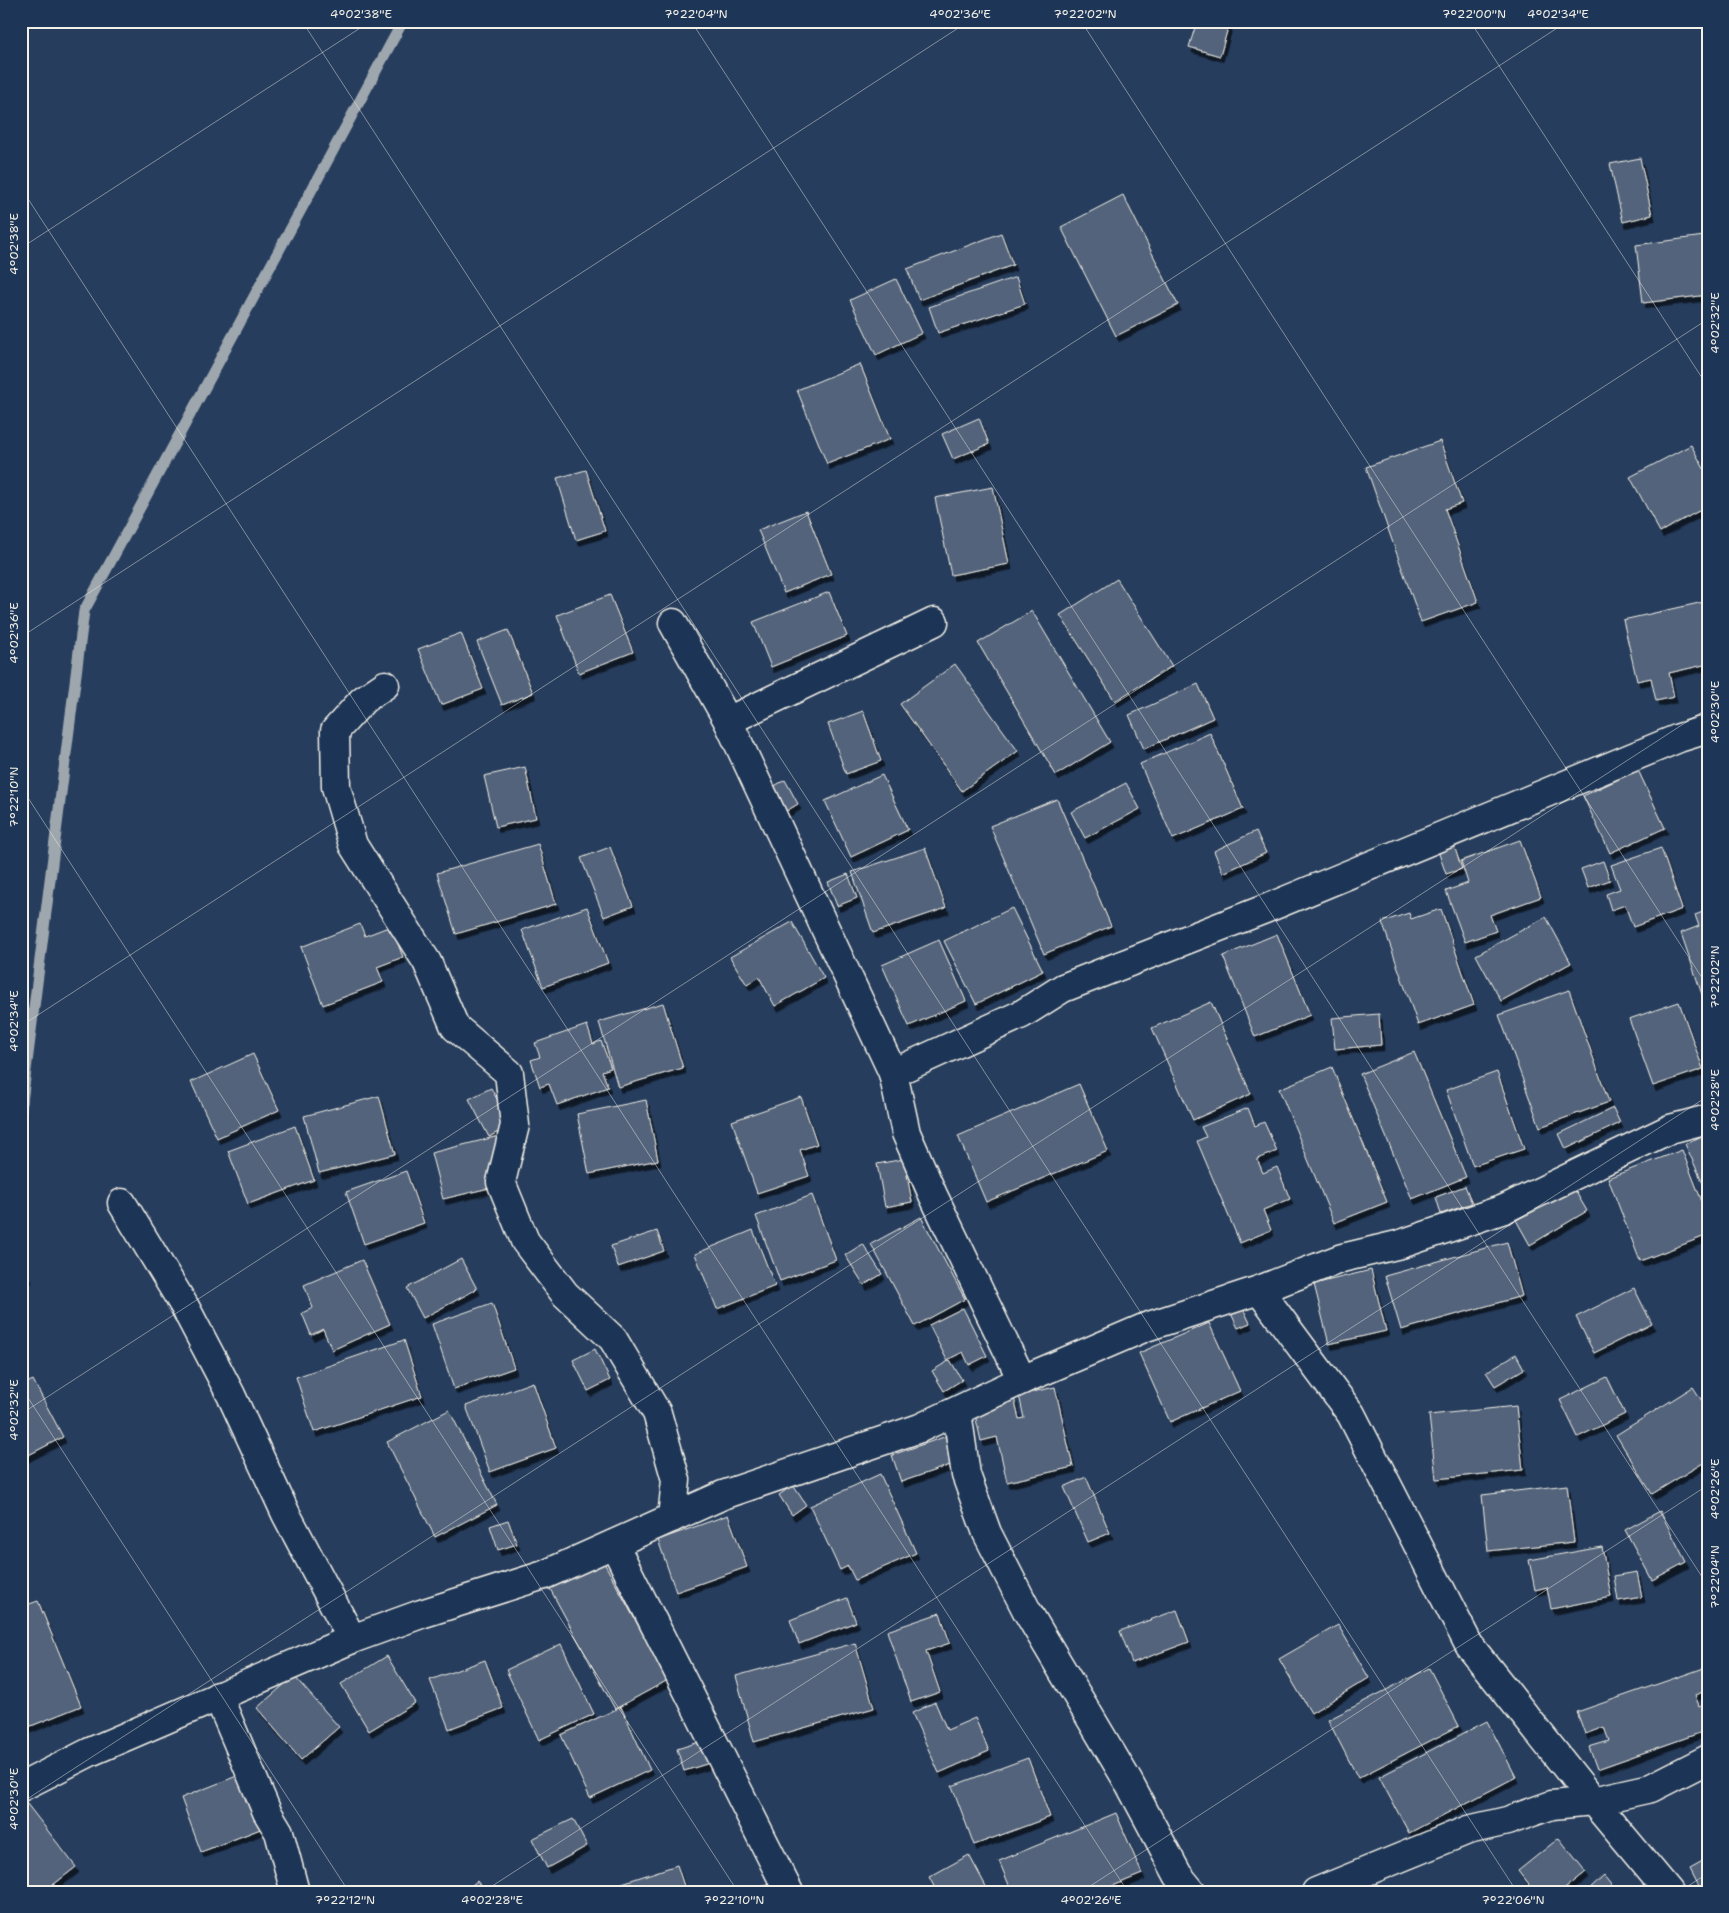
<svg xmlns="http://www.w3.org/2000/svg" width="1729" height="1913" font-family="'Shantell Sans',sans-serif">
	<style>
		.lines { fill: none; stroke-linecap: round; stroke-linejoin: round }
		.stream { stroke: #9fa7ae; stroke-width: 11 }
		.building { fill: #52647b; stroke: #f4f1e8; filter: url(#shadow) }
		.street-casing { stroke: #f4f1e8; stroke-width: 31 }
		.street { stroke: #1d3557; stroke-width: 28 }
		.ticks { fill: none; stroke: #f4f1e8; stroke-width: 1; stroke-opacity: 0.45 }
		.neatline { fill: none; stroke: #f4f1e8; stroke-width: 2 }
		.ticks-label { font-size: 12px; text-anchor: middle; fill: #f4f1e8 }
	</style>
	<defs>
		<filter id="shadow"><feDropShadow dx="3" dy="5.5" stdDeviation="0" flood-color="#0009"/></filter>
	</defs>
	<rect width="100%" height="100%" fill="#263d5d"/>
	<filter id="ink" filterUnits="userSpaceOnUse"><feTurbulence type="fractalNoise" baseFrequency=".02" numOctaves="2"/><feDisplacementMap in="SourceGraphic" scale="10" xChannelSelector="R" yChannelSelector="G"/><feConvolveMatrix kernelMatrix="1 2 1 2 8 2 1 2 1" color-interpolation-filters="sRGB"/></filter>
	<g filter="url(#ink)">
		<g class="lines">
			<polyline class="stream" points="21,1110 84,611 403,21"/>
		</g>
		<g class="building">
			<polygon points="1197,21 1217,21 1229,24 1220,56 1189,47"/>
			<polygon points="1640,158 1652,215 1623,222 1610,164"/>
			<polygon points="1123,195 1178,305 1116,336 1061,227"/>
			<polygon points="1001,233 1013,265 919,300 907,269"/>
			<polygon points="1704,236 1708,265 1708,295 1643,303 1636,245"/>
			<polygon points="1016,277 1025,304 938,333 929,307"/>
			<polygon points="896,279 922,333 876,355 850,300"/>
			<polygon points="860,364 890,439 827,464 797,390"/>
			<polygon points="979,418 989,444 953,459 942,434"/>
			<polygon points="1440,441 1462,503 1445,509 1478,602 1421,622 1366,467"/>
			<polygon points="1691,445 1708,476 1708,506 1660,532 1630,477"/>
			<polygon points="586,470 605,531 576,540 557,478"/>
			<polygon points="993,487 1009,564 951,575 935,498"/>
			<polygon points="806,511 831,574 784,593 758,530"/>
			<polygon points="1117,579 1172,666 1115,701 1060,615"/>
			<polygon points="829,592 847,636 771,667 753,622"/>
			<polygon points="610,595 633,652 579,673 557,615"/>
			<polygon points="1708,601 1708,664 1669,673 1674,697 1656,701 1651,678 1637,681 1623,620"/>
			<polygon points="1032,611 1110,742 1056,775 978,643"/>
			<polygon points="508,630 533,693 502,705 477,642"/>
			<polygon points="461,633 483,689 441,705 418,649"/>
			<polygon points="955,664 1018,751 962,791 900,704"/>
			<polygon points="1198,684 1213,718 1144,749 1129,715"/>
			<polygon points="863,711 881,761 846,774 828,724"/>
			<polygon points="1210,733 1243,809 1173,839 1140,764"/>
			<polygon points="525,767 536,818 496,827 484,776"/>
			<polygon points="1638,770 1665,828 1610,853 1583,796"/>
			<polygon points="882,775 908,830 851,857 825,801"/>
			<polygon points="785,780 798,804 783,813 769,789"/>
			<polygon points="1126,783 1140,809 1085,838 1071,812"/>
			<polygon points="1057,799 1111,926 1044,954 990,826"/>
			<polygon points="1256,831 1266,853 1223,873 1214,851"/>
			<polygon points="1520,840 1541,897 1490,915 1496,931 1465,942 1446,891 1468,883 1461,861"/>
			<polygon points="1453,843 1462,869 1446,874 1437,848"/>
			<polygon points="538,844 556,904 456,934 437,873"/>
			<polygon points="610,847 633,906 604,917 581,858"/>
			<polygon points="925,848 946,908 873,933 852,872"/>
			<polygon points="1661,848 1682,909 1633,927 1625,905 1611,910 1606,894 1620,889 1611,865"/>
			<polygon points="1603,861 1610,880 1588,888 1581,869"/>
			<polygon points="848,874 857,898 837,906 828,882"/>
			<polygon points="587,907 608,963 543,987 522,930"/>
			<polygon points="1012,908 1043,971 976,1004 944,941"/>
			<polygon points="1441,909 1474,1005 1418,1025 1382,922 1409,913 1411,919"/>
			<polygon points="1708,910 1708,1012 1681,933 1699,926 1695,915"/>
			<polygon points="1546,917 1571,963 1501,1001 1476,955"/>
			<polygon points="792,922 824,978 775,1006 759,977 747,985 730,957"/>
			<polygon points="360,924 365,936 391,926 403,957 377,967 383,982 323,1005 301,947"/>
			<polygon points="1277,934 1310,1015 1255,1037 1223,956"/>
			<polygon points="939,940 966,1001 909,1026 882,965"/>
			<polygon points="1569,990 1609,1102 1540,1127 1499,1015"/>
			<polygon points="1211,1002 1251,1094 1193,1120 1152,1028"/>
			<polygon points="1679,1002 1703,1069 1653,1086 1629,1019"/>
			<polygon points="663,1003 683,1068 618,1087 599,1022"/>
			<polygon points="1379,1014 1381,1045 1335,1049 1332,1018"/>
			<polygon points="587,1025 593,1044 601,1041 611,1068 602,1071 608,1087 557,1105 549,1084 540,1087 531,1060 540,1057 535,1043"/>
			<polygon points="1414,1052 1466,1177 1412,1199 1360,1074"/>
			<polygon points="253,1054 279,1110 217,1138 191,1082"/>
			<polygon points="1332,1067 1387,1202 1334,1223 1279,1089"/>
			<polygon points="1497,1072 1524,1149 1473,1166 1446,1090"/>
			<polygon points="1079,1084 1108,1151 986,1202 958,1136"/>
			<polygon points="491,1088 511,1125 489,1137 469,1099"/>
			<polygon points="379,1096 395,1154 319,1173 304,1116"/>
			<polygon points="801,1097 817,1144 800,1150 809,1176 757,1193 732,1121"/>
			<polygon points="646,1100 658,1160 589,1174 577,1114"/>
			<polygon points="1248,1108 1255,1126 1264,1122 1277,1151 1257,1159 1263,1173 1277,1167 1290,1199 1263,1210 1271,1230 1240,1243 1197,1141 1206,1137 1201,1127"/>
			<polygon points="1613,1108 1620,1123 1566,1149 1559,1134"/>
			<polygon points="295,1126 314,1180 248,1204 228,1151"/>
			<polygon points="1708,1133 1708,1194 1685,1144"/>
			<polygon points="499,1136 510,1183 443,1199 431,1153"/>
			<polygon points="1682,1150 1708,1217 1708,1235 1640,1261 1608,1178"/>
			<polygon points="904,1159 912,1202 885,1207 877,1164"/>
			<polygon points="406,1171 424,1223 364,1244 346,1192"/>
			<polygon points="1465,1186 1472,1203 1441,1214 1436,1197"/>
			<polygon points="1573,1187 1587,1211 1530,1245 1516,1220"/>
			<polygon points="812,1195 836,1260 780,1281 756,1216"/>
			<polygon points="921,1217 965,1299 915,1326 871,1244"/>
			<polygon points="753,1230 775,1286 717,1309 695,1254"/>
			<polygon points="657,1231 664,1251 618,1267 611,1246"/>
			<polygon points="1507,1242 1522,1296 1401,1330 1385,1276"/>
			<polygon points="863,1244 882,1274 864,1285 845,1255"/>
			<polygon points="461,1259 477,1289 423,1318 407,1288"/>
			<polygon points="362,1260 390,1324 332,1350 323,1329 311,1335 302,1313 313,1308 304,1285"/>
			<polygon points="21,1262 29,1277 21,1281"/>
			<polygon points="1371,1270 1386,1331 1329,1344 1314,1284"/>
			<polygon points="1634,1288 1652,1324 1594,1353 1576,1317"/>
			<polygon points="1239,1300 1250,1323 1238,1328 1227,1305"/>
			<polygon points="492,1303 514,1368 454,1389 432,1324"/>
			<polygon points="963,1308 987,1356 969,1365 963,1352 947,1360 929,1325"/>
			<polygon points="1209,1323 1240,1391 1170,1422 1139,1353"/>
			<polygon points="404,1340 422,1396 314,1432 296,1377"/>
			<polygon points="595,1349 610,1380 588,1391 573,1360"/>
			<polygon points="1516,1354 1524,1369 1495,1386 1486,1372"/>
			<polygon points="950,1360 962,1380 944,1391 932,1371"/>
			<polygon points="1607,1377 1625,1414 1578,1437 1560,1400"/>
			<polygon points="33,1380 63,1437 21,1459 21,1386"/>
			<polygon points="533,1382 556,1448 490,1472 466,1406"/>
			<polygon points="1055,1387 1073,1467 1007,1482 997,1437 981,1441 973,1406 1014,1398 1019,1419 1024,1418 1019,1395"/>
			<polygon points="1693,1387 1708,1410 1708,1460 1652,1494 1616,1435"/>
			<polygon points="1516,1406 1523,1470 1436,1479 1429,1415"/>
			<polygon points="449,1410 497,1505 435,1537 387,1442"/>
			<polygon points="947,1436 956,1463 901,1482 892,1455"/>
			<polygon points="880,1474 916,1553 855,1580 848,1566 840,1570 810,1506"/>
			<polygon points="1086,1477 1110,1533 1088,1542 1064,1487"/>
			<polygon points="793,1485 806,1505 792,1515 779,1495"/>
			<polygon points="1567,1485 1574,1542 1488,1551 1482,1495"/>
			<polygon points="1660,1511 1686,1562 1652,1580 1625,1530"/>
			<polygon points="728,1515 747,1567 676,1592 658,1540"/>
			<polygon points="508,1520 517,1544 498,1550 490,1526"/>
			<polygon points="1602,1547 1611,1597 1551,1609 1547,1587 1535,1590 1529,1560"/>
			<polygon points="602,1559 668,1680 615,1709 549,1587"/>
			<polygon points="1637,1572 1642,1597 1618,1601 1614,1576"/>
			<polygon points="847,1598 856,1622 799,1644 790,1620"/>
			<polygon points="38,1601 81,1706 21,1730 21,1607"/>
			<polygon points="1177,1610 1189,1642 1132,1663 1120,1631"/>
			<polygon points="940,1613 950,1643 926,1651 940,1692 911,1702 887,1631"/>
			<polygon points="1338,1625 1369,1678 1311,1713 1279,1659"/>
			<polygon points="855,1643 874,1708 754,1742 736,1676"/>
			<polygon points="561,1644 594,1714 539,1740 506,1670"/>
			<polygon points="387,1656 415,1703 369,1731 341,1684"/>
			<polygon points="485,1660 503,1708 449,1729 430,1680"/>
			<polygon points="1429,1668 1459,1726 1358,1778 1328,1720"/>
			<polygon points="1704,1668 1708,1677 1708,1690 1695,1695 1699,1706 1708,1702 1708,1730 1597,1769 1589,1747 1609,1741 1604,1727 1585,1734 1577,1712"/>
			<polygon points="294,1676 339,1727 301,1760 257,1708"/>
			<polygon points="935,1702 947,1730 975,1718 989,1751 939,1773 912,1713"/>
			<polygon points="621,1707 650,1770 590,1798 561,1735"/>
			<polygon points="1487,1721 1516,1777 1409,1833 1379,1777"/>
			<polygon points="709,1739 716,1761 684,1771 677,1749"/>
			<polygon points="1028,1758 1050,1817 974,1845 952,1786"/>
			<polygon points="242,1774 263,1828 201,1852 181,1798"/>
			<polygon points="27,1804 76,1867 44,1892 21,1892 21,1808"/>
			<polygon points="1116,1813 1142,1874 1098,1892 1012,1892 999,1861"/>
			<polygon points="573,1819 587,1846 547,1868 532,1839"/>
			<polygon points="1559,1838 1586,1872 1561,1892 1534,1892 1518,1871"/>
			<polygon points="969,1855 989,1892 937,1892 929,1877"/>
			<polygon points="1708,1859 1708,1892 1702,1892 1690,1869"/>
			<polygon points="677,1865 686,1892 618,1892 616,1885"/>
			<polygon points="1604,1876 1617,1892 1587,1892"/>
			<polygon points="477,1881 485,1892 463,1892"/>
			<polygon points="771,1884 772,1892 734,1892 733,1889"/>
		</g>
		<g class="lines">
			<defs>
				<g id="street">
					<polyline points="673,623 728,721 893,1073"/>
					<polyline points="385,685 363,700 335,731 336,787 353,845 427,962 455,1027 509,1073 515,1125 501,1182 525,1241 565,1294 613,1339 657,1413 676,1480 672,1518"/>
					<polyline points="728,721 934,622"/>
					<polyline points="122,1203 185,1307 231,1395 286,1514 352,1639"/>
					<polyline points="1259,1290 1351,1414 1469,1645 1593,1801 1669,1892"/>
					<polyline points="1022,1380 933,1195 906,1133 893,1073 1022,1014 1063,988 1265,909 1679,738 1708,729"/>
					<polyline points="957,1412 966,1475 987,1533 1027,1611 1129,1783 1178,1875 1192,1892"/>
					<polyline points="614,1544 789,1892"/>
					<polyline points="218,1696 267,1812 279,1832 295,1892"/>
					<polyline points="21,1787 90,1752 352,1639 421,1614 544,1575 723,1495 920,1428 1022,1380 1146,1327 1259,1290 1342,1258 1401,1244 1504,1209 1670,1129 1708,1119"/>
					<polyline points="1316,1892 1468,1830 1507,1821 1552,1805 1593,1801 1651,1788 1708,1759"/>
				</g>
			</defs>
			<use href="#street" class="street-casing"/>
			<use href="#street" class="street"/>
		</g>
	</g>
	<path class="ticks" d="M302 21 1517 1892M691 21 1708 1586M1081 21 1708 987M1470 21 1708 387M21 188 1128 1892M21 248 371 21M21 637 969 21M21 787 738 1892M21 1026 1568 21M21 1387 349 1892M21 1414 1708 319M21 1803 1708 708M483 1892 1708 1096M1081 1892 1708 1485M1679 1892 1708 1873"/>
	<rect width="1729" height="1913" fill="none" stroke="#1d3557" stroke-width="55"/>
	<rect x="28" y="28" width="1674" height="1858" class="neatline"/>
	<g class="ticks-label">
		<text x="361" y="18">4°02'38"E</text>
		<text x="696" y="18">7°22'04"N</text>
		<text x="960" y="18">4°02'36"E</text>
		<text x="1085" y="18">7°22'02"N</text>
		<text x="1474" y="18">7°22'00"N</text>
		<text x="1558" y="18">4°02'34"E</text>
		<text transform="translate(14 244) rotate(-90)" y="4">4°02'38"E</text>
		<text transform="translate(1715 323) rotate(-90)" y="4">4°02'32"E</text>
		<text transform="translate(14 633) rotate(-90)" y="4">4°02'36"E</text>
		<text transform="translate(1715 712) rotate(-90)" y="4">4°02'30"E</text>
		<text transform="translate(14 797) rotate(-90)" y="4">7°22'10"N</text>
		<text transform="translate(1715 977) rotate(-90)" y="4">7°22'02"N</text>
		<text transform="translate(14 1021) rotate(-90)" y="4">4°02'34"E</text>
		<text transform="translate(1715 1100) rotate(-90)" y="4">4°02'28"E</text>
		<text transform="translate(14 1410) rotate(-90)" y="4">4°02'32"E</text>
		<text transform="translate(1715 1489) rotate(-90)" y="4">4°02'26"E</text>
		<text transform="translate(1715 1577) rotate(-90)" y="4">7°22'04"N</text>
		<text transform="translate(14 1799) rotate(-90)" y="4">4°02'30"E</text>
		<text x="345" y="1904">7°22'12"N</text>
		<text x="492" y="1904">4°02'28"E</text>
		<text x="734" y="1904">7°22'10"N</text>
		<text x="1091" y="1904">4°02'26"E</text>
		<text x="1513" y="1904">7°22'06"N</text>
	</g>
</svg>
